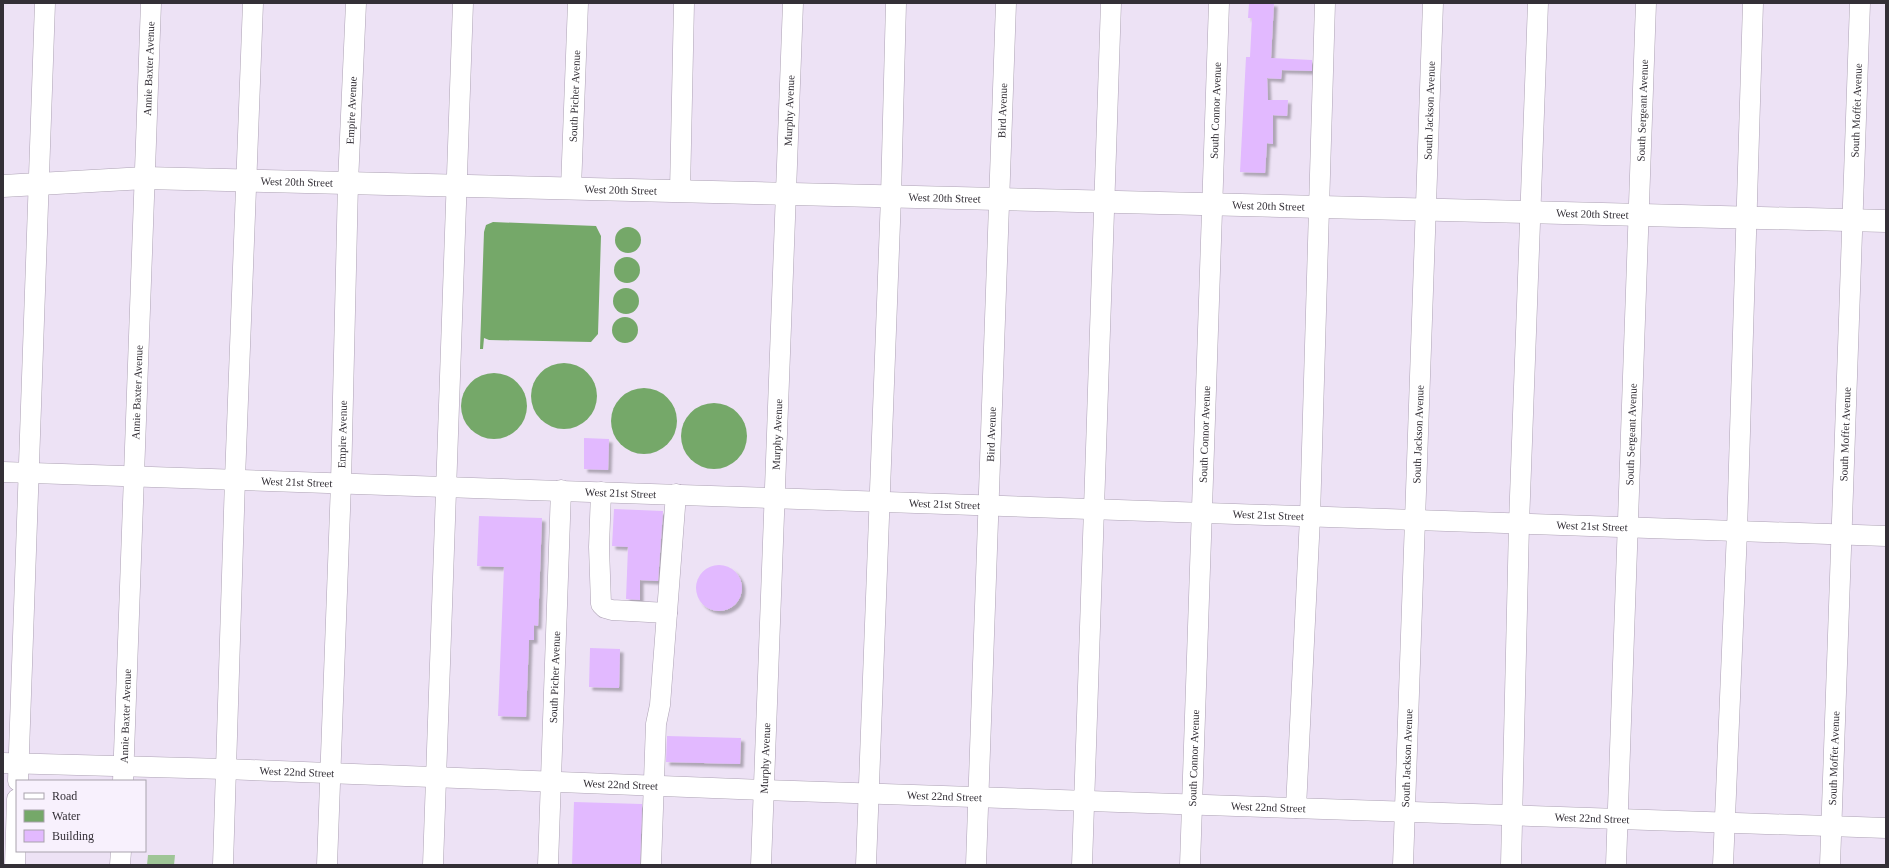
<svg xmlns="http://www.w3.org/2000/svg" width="1889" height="868" font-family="Georgia,serif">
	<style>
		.green { fill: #9fc597 }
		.water { fill: #75a869 }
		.building { fill: #e2b9ff; filter: url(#shadow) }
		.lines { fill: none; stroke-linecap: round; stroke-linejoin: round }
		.minor-casing { stroke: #ada2b4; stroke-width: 21 }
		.major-casing { stroke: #ada2b4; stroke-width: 23 }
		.minor { stroke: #fff; stroke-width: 20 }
		.major { stroke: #fff; stroke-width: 22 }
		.labels { text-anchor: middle; stroke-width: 4; stroke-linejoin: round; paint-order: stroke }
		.street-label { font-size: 11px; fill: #332f36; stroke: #f8f1fd }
	</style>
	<defs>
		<filter id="shadow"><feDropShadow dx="3.5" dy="3.5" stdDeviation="1" flood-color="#0004"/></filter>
	</defs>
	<rect width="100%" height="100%" fill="#ede2f5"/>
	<polygon class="green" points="148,855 175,855 174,865 147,865"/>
	<g class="water">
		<polygon points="493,222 596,226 601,236 598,334 591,342 489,340 484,338 483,349 480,349 484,232 486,225"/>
		<circle cx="628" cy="240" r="13"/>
		<circle cx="627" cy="270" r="13"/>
		<circle cx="626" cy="301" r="13"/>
		<circle cx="625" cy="330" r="13"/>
		<circle cx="564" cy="396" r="33"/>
		<circle cx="494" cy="406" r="33"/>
		<circle cx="644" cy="421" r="33"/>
		<circle cx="714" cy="436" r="33"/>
	</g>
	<g class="building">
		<polygon points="1249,3 1274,3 1271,58 1312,60 1312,71 1282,70 1281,79 1267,78 1268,100 1288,100 1287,116 1273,115 1273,144 1267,143 1265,173 1240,172 1246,57 1250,57 1252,18 1248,18"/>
		<polygon points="584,438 609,439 608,470 584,469"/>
		<polygon points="614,509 663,511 658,581 640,580 640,600 626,599 628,547 612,546"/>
		<polygon points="479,516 542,518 538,626 534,625 534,640 529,640 526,717 498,716 504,567 477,566"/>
		<circle cx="719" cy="588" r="23"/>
		<polygon points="590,648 620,649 619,688 589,687"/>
		<polygon points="667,736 741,738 740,764 666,762"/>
		<polygon points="574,802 642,804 640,865 572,865"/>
	</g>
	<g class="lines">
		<defs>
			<g id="minor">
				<path id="s1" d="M571 188 578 3"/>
				<polyline points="680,191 684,3"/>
				<path id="s2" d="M3 472 1886 536"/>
				<polyline points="601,492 599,547 601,604 605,608 612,610 667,613"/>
				<path id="s3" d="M3 763 225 769 764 790 1886 828"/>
				<polyline points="18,781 45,3"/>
				<path id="s4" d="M123 781 151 3"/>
				<polyline points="1296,808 1310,517 1325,3"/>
				<polyline points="15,865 17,799"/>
				<polyline points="120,865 121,851"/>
				<polyline points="223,865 235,479 253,3"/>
				<path id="s5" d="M327 865 341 483 348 183 356 3"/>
				<polyline points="433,865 463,3"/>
				<path id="s6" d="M548 865 561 490"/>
				<polyline points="651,865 656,724 660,705 676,494"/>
				<path id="s7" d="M761 865 793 3"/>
				<polyline points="866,865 891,196 896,3"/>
				<path id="s8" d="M976 865 1006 3"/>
				<polyline points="1082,865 1111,3"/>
				<path id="s9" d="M1190 865 1219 3"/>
				<path id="s10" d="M1403 865 1433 3"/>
				<polyline points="1511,865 1519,524 1538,3"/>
				<path id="s11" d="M1616 865 1646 3"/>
				<polyline points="1723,865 1737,531 1753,3"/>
				<path id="s12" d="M1830 865 1860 3"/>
			</g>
			<g id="major">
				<path id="s13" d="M3 186 145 178 1886 221"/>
			</g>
		</defs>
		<use href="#minor" class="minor-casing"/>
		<use href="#major" class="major-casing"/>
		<use href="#minor" class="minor"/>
		<use href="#major" class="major"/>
	</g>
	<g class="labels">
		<g class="street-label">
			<text dy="4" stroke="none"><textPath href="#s4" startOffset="713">Annie Baxter Avenue</textPath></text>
			<text dy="4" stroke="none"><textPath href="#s1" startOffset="92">South Picher Avenue</textPath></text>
			<text dy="4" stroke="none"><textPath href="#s5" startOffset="755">Empire Avenue</textPath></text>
			<text dy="4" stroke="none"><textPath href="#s7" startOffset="755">Murphy Avenue</textPath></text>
			<text dy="4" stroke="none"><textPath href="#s8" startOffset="755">Bird Avenue</textPath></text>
			<text dy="4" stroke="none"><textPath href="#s9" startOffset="755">South Connor Avenue</textPath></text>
			<text dy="4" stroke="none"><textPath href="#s10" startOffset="755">South Jackson Avenue</textPath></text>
			<text dy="4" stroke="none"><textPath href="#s11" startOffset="755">South Sergeant Avenue</textPath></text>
			<text dy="4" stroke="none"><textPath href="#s12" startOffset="755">South Moffet Avenue</textPath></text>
			<text dy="4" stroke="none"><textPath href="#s13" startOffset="294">West 20th Street</textPath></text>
			<text dy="4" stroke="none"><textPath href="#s13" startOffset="618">West 20th Street</textPath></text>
			<text dy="4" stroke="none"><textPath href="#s13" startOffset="942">West 20th Street</textPath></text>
			<text dy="4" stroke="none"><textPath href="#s13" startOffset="1266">West 20th Street</textPath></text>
			<text dy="4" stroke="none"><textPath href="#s13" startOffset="1590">West 20th Street</textPath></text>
			<text dy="4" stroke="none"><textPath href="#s4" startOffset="389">Annie Baxter Avenue</textPath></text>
			<text dy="4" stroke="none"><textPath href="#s5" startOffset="431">Empire Avenue</textPath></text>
			<text dy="4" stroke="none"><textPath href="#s7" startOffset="431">Murphy Avenue</textPath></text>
			<text dy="4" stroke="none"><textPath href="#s8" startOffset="431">Bird Avenue</textPath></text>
			<text dy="4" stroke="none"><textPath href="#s9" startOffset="431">South Connor Avenue</textPath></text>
			<text dy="4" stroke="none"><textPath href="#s10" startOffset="431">South Jackson Avenue</textPath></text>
			<text dy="4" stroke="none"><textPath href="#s11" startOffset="431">South Sergeant Avenue</textPath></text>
			<text dy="4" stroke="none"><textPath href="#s12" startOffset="431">South Moffet Avenue</textPath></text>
			<text dy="4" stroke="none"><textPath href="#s2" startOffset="294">West 21st Street</textPath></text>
			<text dy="4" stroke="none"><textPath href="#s2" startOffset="618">West 21st Street</textPath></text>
			<text dy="4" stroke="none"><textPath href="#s2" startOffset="942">West 21st Street</textPath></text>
			<text dy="4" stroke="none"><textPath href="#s2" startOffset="1266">West 21st Street</textPath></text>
			<text dy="4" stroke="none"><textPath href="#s2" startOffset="1590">West 21st Street</textPath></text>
			<text dy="4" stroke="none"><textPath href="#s6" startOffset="188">South Picher Avenue</textPath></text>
			<text dy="4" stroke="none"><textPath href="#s4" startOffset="65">Annie Baxter Avenue</textPath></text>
			<text dy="4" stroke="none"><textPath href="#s7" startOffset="107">Murphy Avenue</textPath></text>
			<text dy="4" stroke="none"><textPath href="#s9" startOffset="107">South Connor Avenue</textPath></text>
			<text dy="4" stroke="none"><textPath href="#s10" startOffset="107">South Jackson Avenue</textPath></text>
			<text dy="4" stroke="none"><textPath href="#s12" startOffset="107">South Moffet Avenue</textPath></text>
			<text dy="4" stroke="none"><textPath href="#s3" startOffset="294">West 22nd Street</textPath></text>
			<text dy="4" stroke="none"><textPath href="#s3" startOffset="618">West 22nd Street</textPath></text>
			<text dy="4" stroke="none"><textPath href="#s3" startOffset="942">West 22nd Street</textPath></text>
			<text dy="4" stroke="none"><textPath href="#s3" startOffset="1266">West 22nd Street</textPath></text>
			<text dy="4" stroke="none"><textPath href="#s3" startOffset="1590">West 22nd Street</textPath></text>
		</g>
	</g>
	<rect width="1889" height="868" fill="none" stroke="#332f36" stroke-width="8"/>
	<rect x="16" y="780" width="130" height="72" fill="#f8f1fd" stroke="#a9a3ad"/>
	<rect x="24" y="793" width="20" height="6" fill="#ffffff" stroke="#a9a3ad"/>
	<text x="52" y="800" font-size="12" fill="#332f36">Road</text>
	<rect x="24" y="810" width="20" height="12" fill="#75a869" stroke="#a9a3ad"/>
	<text x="52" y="820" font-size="12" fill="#332f36">Water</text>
	<rect x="24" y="830" width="20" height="12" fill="#e2b9ff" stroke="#a9a3ad"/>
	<text x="52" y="840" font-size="12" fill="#332f36">Building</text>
</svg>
